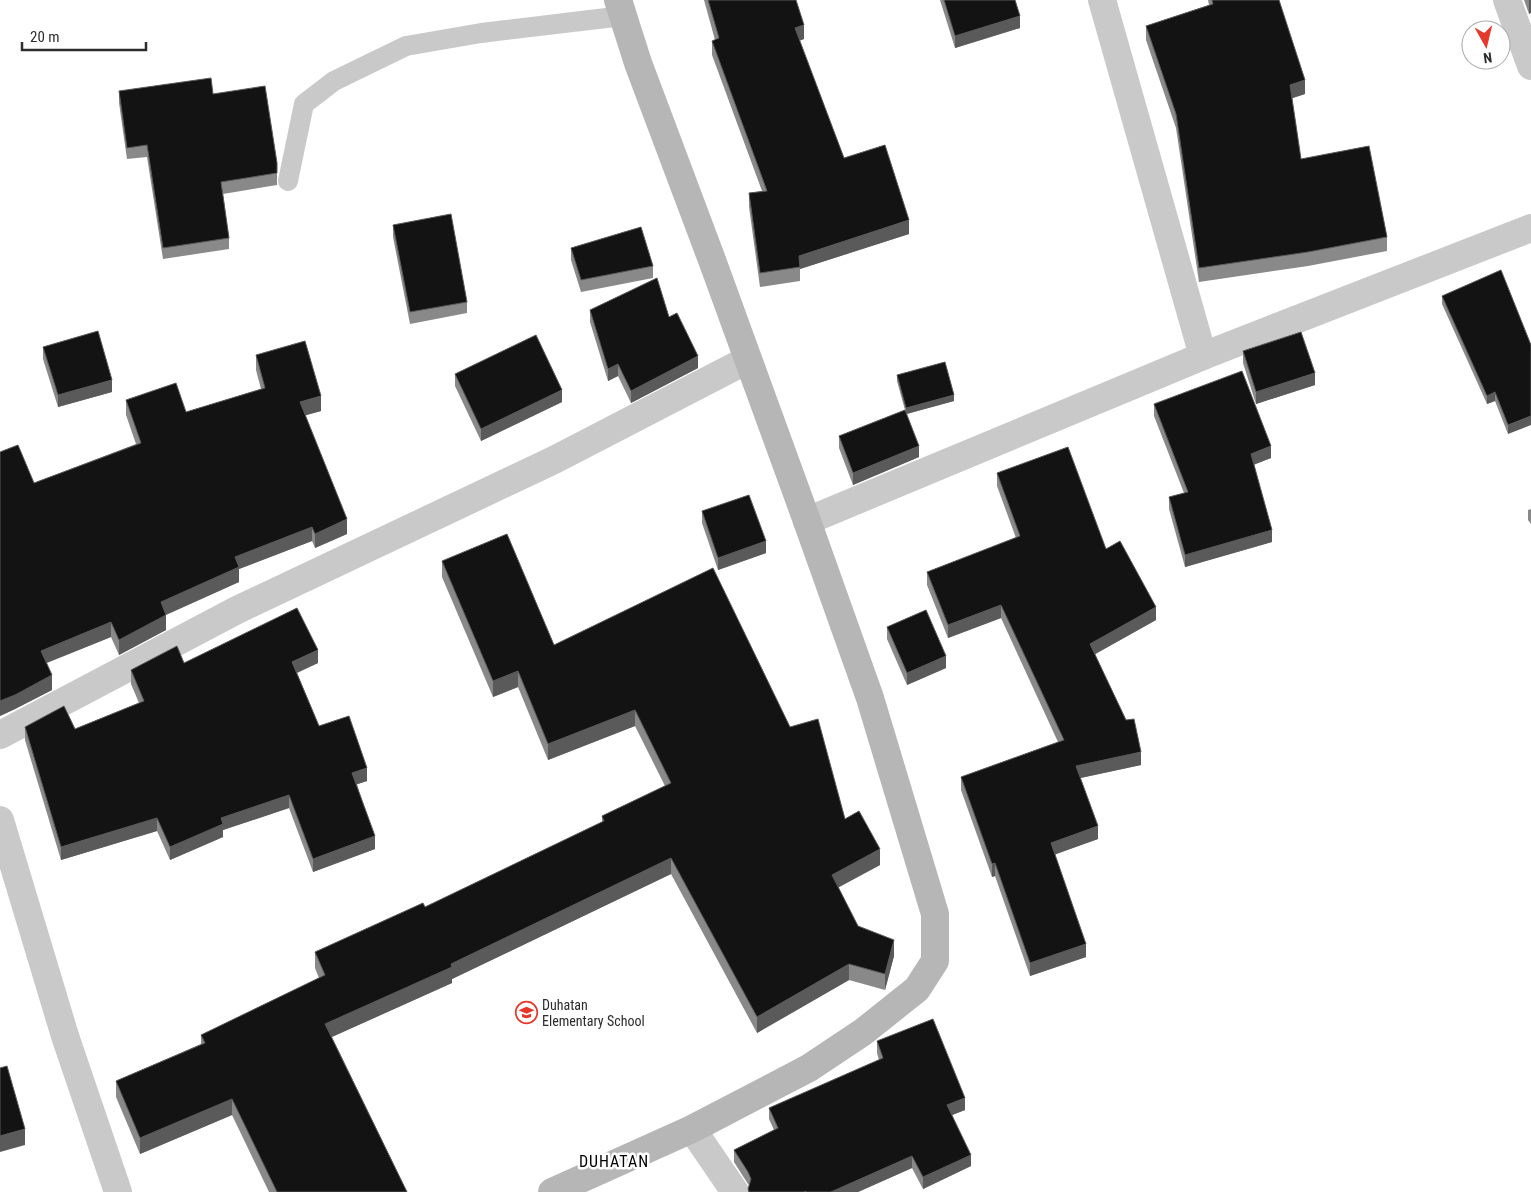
<svg xmlns="http://www.w3.org/2000/svg" width="1531" height="1192" font-family="'Roboto Condensed',sans-serif">
	<style>
		.lines { fill: none; stroke-linecap: round; stroke-linejoin: round }
		.lane { stroke: #c9c9c9; stroke-width: 20 }
		.street { stroke: #c9c9c9; stroke-width: 28 }
		.secondary { stroke: #b6b6b6; stroke-width: 28 }
		.wall { fill: #898989 }
		.shaded-wall { fill: #5a5a5a }
		.building { fill: #131313; stroke: #5a5a5a }
		.labels { text-anchor: middle; stroke-width: 5; stroke-linejoin: round; paint-order: stroke }
		.poi-label { font-size: 14px; fill: #2c2c2c; stroke: #fff; text-anchor: start }
		.quarter-label { font-size: 16px; letter-spacing: 1px; fill: #000; stroke: #fff }
	</style>
	<rect width="100%" height="100%" fill="#fff"/>
	<g class="lines">
		<polyline class="lane" points="288,181 304,104 334,81 406,46 481,33 623,16"/>
		<g class="street">
			<polyline points="1102,0 1203,356"/>
			<polyline points="1507,0 1531,66"/>
			<polyline points="807,521 1203,356 1531,228"/>
			<polyline points="0,735 237,610 554,460 747,360"/>
			<polyline points="0,820 65,1036 118,1192"/>
			<polyline points="692,1129 735,1192"/>
		</g>
		<polyline class="secondary" points="552,1192 692,1129 809,1068 863,1032 917,989 935,961 935,914 870,698 807,521 712,260 638,63 618,0"/>
	</g>
	<g class="wall">
		<polygon points="704,0 796,0 804,39 799,41 844,158 909,234 800,269 800,281 760,287 749,207 749,193 762,191 712,55 712,41 715,40"/>
		<polygon points="940,0 1015,0 1020,28 955,48"/>
		<polygon points="1208,0 1279,0 1305,94 1292,98 1301,159 1387,237 1387,251 1308,266 1199,282 1176,128 1146,40 1146,26 1209,5"/>
		<polygon points="1524,0 1531,0 1529,14"/>
		<polygon points="119,91 213,94 277,163 277,185 223,194 229,238 229,249 163,259 147,157 127,159 119,103"/>
		<polygon points="393,225 467,302 467,313 410,324 393,237"/>
		<polygon points="571,248 653,266 653,278 581,292 571,260"/>
		<polygon points="1442,296 1531,345 1508,434 1495,401 1487,404 1442,304"/>
		<polygon points="590,310 669,317 698,368 631,403 618,376 608,381 590,322"/>
		<polygon points="43,347 112,392 58,407 43,359"/>
		<polygon points="1243,351 1315,385 1256,404 1243,363"/>
		<polygon points="256,355 321,411 305,415 347,534 315,548 312,541 239,569 239,582 166,615 166,630 119,655 111,637 47,663 52,690 15,709 0,716 0,452 34,483 136,444 126,415 126,400 186,412 261,389 256,370"/>
		<polygon points="455,374 562,402 481,441 455,386"/>
		<polygon points="897,375 954,401 907,414 919,457 853,485 839,448 839,436 905,410 897,381"/>
		<polygon points="1154,404 1271,458 1254,464 1272,542 1185,567 1169,509 1169,497 1184,493 1154,416"/>
		<polygon points="997,473 1106,549 1156,620 1095,654 1141,765 1080,778 1098,839 1055,854 1086,957 1030,976 995,876 992,877 961,790 961,777 1058,742 1001,618 948,638 927,585 927,572 1016,538 997,486"/>
		<polygon points="1531,509 1531,524 1528,520 1528,510"/>
		<polygon points="702,511 766,553 718,570 702,523"/>
		<polygon points="442,561 554,645 790,727 845,819 880,865 838,887 858,926 894,956 885,990 849,980 757,1033 671,874 452,979 452,983 332,1037 407,1192 269,1192 232,1115 140,1154 116,1097 116,1081 201,1044 201,1035 319,978 315,968 315,952 425,907 602,822 602,816 665,786 635,726 548,760 518,687 493,697 442,577"/>
		<polygon points="887,627 946,668 907,685 887,639"/>
		<polygon points="184,663 318,663 297,673 319,726 367,781 357,784 375,849 313,872 289,808 223,830 223,837 170,860 157,831 61,860 25,740 25,727 75,729 139,703 131,684 131,670"/>
		<polygon points="877,1041 965,1110 952,1115 971,1166 923,1189 912,1168 858,1192 748,1192 749,1185 748,1184 734,1162 734,1150 774,1130 769,1119 769,1108 879,1060 877,1053"/>
	</g>
	<g class="shaded-wall">
		<polygon points="1529,0 1531,0 1531,13 1529,14"/>
		<polygon points="1020,16 1020,28 955,48 955,36"/>
		<polygon points="804,25 804,39 795,42 795,28"/>
		<polygon points="1305,80 1305,94 1290,99 1290,85"/>
		<polygon points="909,220 909,234 800,269 799,256"/>
		<polygon points="698,356 698,368 631,403 631,391"/>
		<polygon points="618,364 618,376 608,381 608,369"/>
		<polygon points="1315,373 1315,385 1256,404 1256,392"/>
		<polygon points="112,380 112,392 58,407 58,395"/>
		<polygon points="562,390 562,402 481,441 481,429"/>
		<polygon points="1495,392 1495,401 1487,404 1487,396"/>
		<polygon points="954,395 954,401 906,414 906,408"/>
		<polygon points="321,396 321,411 300,417 300,402"/>
		<polygon points="1531,416 1531,425 1508,434 1508,425"/>
		<polygon points="919,446 919,457 853,485 853,473"/>
		<polygon points="1271,446 1271,458 1251,466 1251,454"/>
		<polygon points="347,519 347,534 315,548 315,534"/>
		<polygon points="312,527 312,541 239,569 239,582 161,617 161,602 235,557"/>
		<polygon points="1272,530 1272,542 1185,567 1185,555"/>
		<polygon points="766,541 766,553 718,570 718,558"/>
		<polygon points="1001,605 1001,618 948,638 948,625"/>
		<polygon points="1156,607 1156,620 1090,657 1090,644"/>
		<polygon points="166,615 166,630 119,655 119,640"/>
		<polygon points="111,622 111,637 41,665 41,651"/>
		<polygon points="318,650 318,663 292,675 292,662"/>
		<polygon points="946,656 946,668 907,685 907,673"/>
		<polygon points="518,671 518,687 493,697 493,681"/>
		<polygon points="52,675 52,690 15,709 0,716 0,701"/>
		<polygon points="635,710 635,726 548,760 548,744"/>
		<polygon points="1141,752 1141,765 1076,779 1076,766"/>
		<polygon points="367,768 367,781 352,786 352,773"/>
		<polygon points="289,795 289,808 223,830 223,837 170,860 170,847 221,818"/>
		<polygon points="157,818 157,831 61,860 61,847"/>
		<polygon points="1098,826 1098,839 1051,856 1051,843"/>
		<polygon points="375,836 375,849 313,872 313,859"/>
		<polygon points="880,849 880,865 832,891 832,875"/>
		<polygon points="671,858 671,874 452,979 452,983 325,1040 325,1024"/>
		<polygon points="995,863 995,876 992,877 992,864"/>
		<polygon points="894,940 894,956 885,990 885,974"/>
		<polygon points="1086,944 1086,957 1030,976 1030,963"/>
		<polygon points="849,964 849,980 757,1033 757,1017"/>
		<polygon points="965,1098 965,1110 947,1117 947,1105"/>
		<polygon points="232,1099 232,1115 140,1154 140,1138"/>
		<polygon points="25,1129 25,1145 0,1152 0,1136"/>
		<polygon points="971,1155 971,1166 923,1189 923,1177"/>
		<polygon points="912,1156 912,1168 858,1192 831,1192"/>
	</g>
	<g class="building">
		<polygon points="708,0 796,0 804,25 795,28 844,158 885,145 909,220 799,256 800,267 760,273 749,193 767,191 712,41 719,38"/>
		<polygon points="944,0 1015,0 1020,16 955,36"/>
		<polygon points="1212,0 1279,0 1305,80 1290,85 1301,159 1369,146 1387,237 1308,252 1199,268 1176,114 1146,26 1213,4"/>
		<polygon points="211,78 213,94 265,86 277,163 277,173 221,182 229,238 163,248 147,145 127,148 119,91"/>
		<polygon points="451,214 467,302 410,312 393,225"/>
		<polygon points="641,227 653,266 581,280 571,248"/>
		<polygon points="1501,270 1531,345 1531,416 1508,425 1495,392 1487,396 1442,296"/>
		<polygon points="657,278 669,317 677,313 698,356 631,391 618,364 608,369 590,310"/>
		<polygon points="98,331 112,380 58,395 43,347"/>
		<polygon points="1301,332 1315,373 1256,392 1243,351"/>
		<polygon points="536,335 562,390 481,429 455,374"/>
		<polygon points="305,341 321,396 300,402 347,519 315,534 312,527 235,557 239,567 161,602 166,615 119,640 111,622 41,651 52,675 15,695 0,701 0,452 18,445 34,483 141,443 126,400 176,383 186,412 265,388 256,355"/>
		<polygon points="945,362 954,395 906,408 897,375"/>
		<polygon points="1242,371 1271,446 1251,454 1272,530 1185,555 1169,497 1188,492 1154,404"/>
		<polygon points="905,410 919,446 853,473 839,436"/>
		<polygon points="1068,447 1106,549 1120,541 1156,607 1090,644 1126,720 1134,719 1141,752 1076,766 1098,826 1051,843 1086,944 1030,963 995,863 992,864 961,777 1064,740 1001,605 948,625 927,572 1020,536 997,473"/>
		<polygon points="749,495 766,541 718,558 702,511"/>
		<polygon points="507,534 554,645 713,568 790,727 818,719 845,819 859,811 880,849 832,875 858,926 894,940 885,974 849,964 757,1017 671,858 451,964 452,967 325,1024 407,1192 277,1192 232,1099 140,1138 116,1081 205,1043 201,1035 325,975 315,952 423,903 425,907 604,821 602,816 671,783 635,710 548,744 518,671 493,681 442,561"/>
		<polygon points="297,608 318,650 292,662 319,726 349,716 367,768 352,773 375,836 313,859 289,795 221,818 223,824 170,847 157,818 61,847 25,727 64,706 75,729 144,701 131,670 177,646 184,663"/>
		<polygon points="926,610 946,656 907,673 887,627"/>
		<polygon points="933,1019 965,1098 947,1105 971,1155 923,1177 912,1156 831,1192 806,1192 806,1191 804,1192 749,1192 748,1189 751,1179 748,1172 734,1150 778,1128 769,1108 883,1058 877,1041"/>
		<polygon points="7,1066 25,1129 0,1136 0,1068"/>
	</g>
	<defs>
		<symbol id="school-ring" viewBox="-11 -11 22 22"><circle r="9.5" fill="#fff" stroke="#e6372a" stroke-width="1.5"/><path d="M0-5L7-2L0 1L-7-2ZM-4 1L0 2.5L4 1V4Q0 6-4 4Z" fill="#e6372a"/></symbol>
	</defs>
	<g fill-rule="evenodd">
		<use href="#school-ring" x="514" y="1000" width="25" height="25"/>
	</g>
	<g class="labels">
		<g class="poi-label">
			<text x="542" y="1010">Duhatan<tspan x="542" dy="16">Elementary School</tspan></text>
		</g>
		<g class="quarter-label">
			<text x="614" y="1167">DUHATAN</text>
		</g>
	</g>
	<g transform="translate(1486 45) rotate(172)"><circle r="24" fill="#ffffff" stroke="#ababab"/>
	<path d="M0-4L9 19L0 12L-9 19Z" fill="#e6372a"/>
	<text y="-8" font-size="14" font-weight="bold" text-anchor="middle" fill="#2c2c2c">N</text>
	</g>
	<path d="M22 42v8h124v-8" fill="none" stroke="#2c2c2c" stroke-width="2.5"/>
	<text x="30" y="42" font-size="15" fill="#2c2c2c" stroke="#ffffff" stroke-width="4" paint-order="stroke">20 m</text>
</svg>
